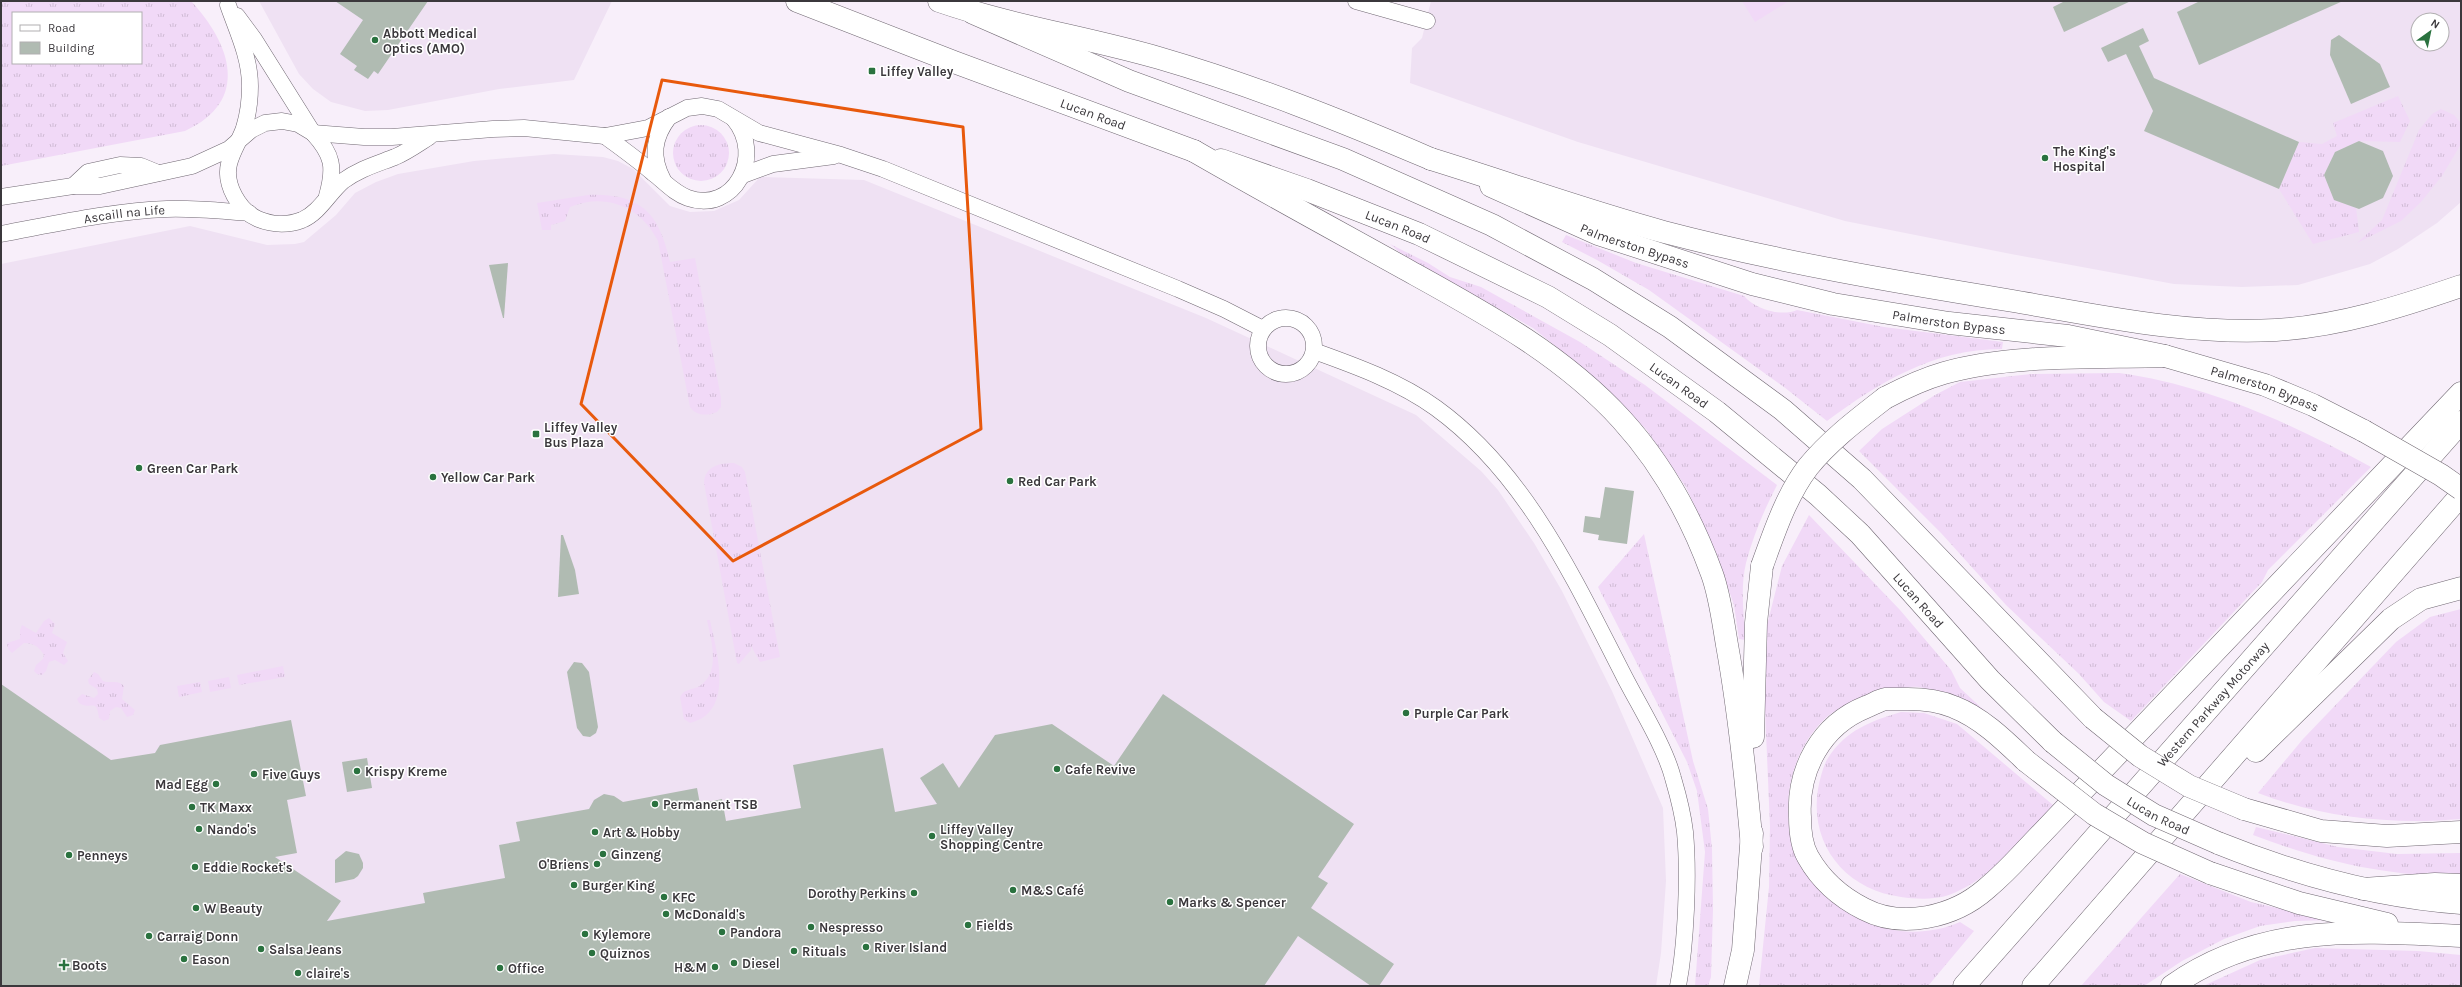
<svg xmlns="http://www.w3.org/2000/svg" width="2462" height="987" font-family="Karla,sans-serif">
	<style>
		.built { fill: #efe1f3; fill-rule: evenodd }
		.grass { fill: url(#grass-tufts); fill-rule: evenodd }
		.green { fill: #f1d9f7 }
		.building { fill: #b0bbb2 }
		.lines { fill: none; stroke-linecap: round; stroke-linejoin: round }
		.minor-casing { stroke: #706872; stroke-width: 17 }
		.secondary-casing { stroke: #706872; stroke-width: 23 }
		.trunk-casing { stroke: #706872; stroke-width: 23 }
		.motorway-casing { stroke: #706872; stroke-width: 23 }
		.minor { stroke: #fff; stroke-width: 16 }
		.secondary { stroke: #fff; stroke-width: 22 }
		.trunk { stroke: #fff; stroke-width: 22 }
		.motorway { stroke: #fff; stroke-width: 22 }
		.secondary-bridge-casing { stroke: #706872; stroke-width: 23; stroke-linecap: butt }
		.motorway-bridge-casing { stroke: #706872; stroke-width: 23; stroke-linecap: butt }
		.secondary-bridge { stroke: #fff; stroke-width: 22 }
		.motorway-bridge { stroke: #fff; stroke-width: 22 }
		.marked { fill: none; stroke: #e8590c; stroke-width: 3; stroke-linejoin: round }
		.poi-dot { fill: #2a723f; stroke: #fff; stroke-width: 1.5 }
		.labels { text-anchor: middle; stroke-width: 3; stroke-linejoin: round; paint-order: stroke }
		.poi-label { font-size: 13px; font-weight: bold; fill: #3b383c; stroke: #fff; text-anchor: start }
		.street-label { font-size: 13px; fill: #3b383c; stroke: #fff }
	</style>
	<defs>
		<pattern id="grass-tufts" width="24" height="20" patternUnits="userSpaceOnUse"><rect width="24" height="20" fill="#f1d9f7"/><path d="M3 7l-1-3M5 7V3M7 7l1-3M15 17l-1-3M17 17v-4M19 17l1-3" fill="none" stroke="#d0bbd5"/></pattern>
	</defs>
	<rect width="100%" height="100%" fill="#f8effa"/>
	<g class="built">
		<polygon points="259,1 612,1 574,80 499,89 388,110 365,111 331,102 313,89 299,74"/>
		<path d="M1431 1H2461V202L2437 223 2398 249 2370 264 2298 285 2242 287 2174 284 2011 254 1845 221 1578 142 1410 83 1412 48 1422 38ZM2418 20H2442V44H2418Z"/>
		<polygon points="554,154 603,157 618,161 633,169 670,206 690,212 714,211 739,200 760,177 864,180 1206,318 1416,415 1481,471 1498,490 1534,543 1562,591 1612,691 1663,808 1666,881 1661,953 1656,986 1,986 1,264 190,226 267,245 295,244 304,242 336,215 355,193 376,182 398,174 474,161"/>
	</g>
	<g class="grass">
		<path d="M1 1H191C231 44 251 101 185 131L1 166ZM13 13H141V63H13Z"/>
		<polygon points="2398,96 2410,121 2400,142 2359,141 2335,152 2324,175 2334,200 2356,208 2359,232 2313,244 2279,189 2299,142 2322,144 2337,136 2333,123"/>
		<polygon points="2441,109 2454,115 2461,123 2461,144 2442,176 2421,202 2401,221 2357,243 2382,220 2419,130 2432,114"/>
		<circle cx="701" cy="153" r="28"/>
		<path d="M588 195C641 193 659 213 670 262L695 258 721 398V407L717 412C707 416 696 416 690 407L658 241C641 207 606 192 570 207L565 221 551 225V230H542L537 203Z"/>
		<path d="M1566 235 1636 263 1744 296C1755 309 1781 317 1797 310L1884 327 2003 342 2002 349C1933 349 1880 382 1827 421L1784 387 1649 290 1597 260 1562 242Z"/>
		<path d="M1390 244 1428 263 1450 277 1481 287 1580 342 1645 385 1777 485C1764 510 1753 536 1746 563 1740 588 1744 615 1745 640L1739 639 1734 605 1714 548 1686 487 1646 429 1590 374 1533 328 1405 257Z"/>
		<path d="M2119 373C2208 385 2293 424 2371 467L2268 570 2262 582 2131 721 2104 702 2079 674 2006 605 1941 533 1859 451 1882 429 1935 395 1960 382 2031 374Z"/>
		<path d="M734 463 742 467 745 472 780 657 760 662 751 646V650L739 664 737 663 704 483C705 466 719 463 734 463Z"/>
		<path d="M1809 515 1900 610 1951 670 1960 688 1989 715C1967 704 1944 691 1919 687 1906 685 1878 693 1866 697 1853 702 1839 707 1828 716 1792 747 1780 802 1793 847 1802 878 1830 904 1858 918 1890 935 1928 936 1960 922L1974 931 1928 986H1759L1769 887 1770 826 1764 686 1767 625 1782 566Z"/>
		<polygon points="1644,534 1693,761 1708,809 1712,849 1713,909 1711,977 1708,986 1695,986 1705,852 1697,791 1687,762 1598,587"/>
		<path d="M2461 609V819C2392 825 2323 818 2258 793L2303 739 2396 642 2430 617Z"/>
		<path d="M49 618 55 624 52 633 67 642 63 653 68 661 64 665 55 660 49 662 46 671 42 675 37 674 34 671 36 665 43 659 44 655C39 647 34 643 24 643L12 653 8 649 7 643 20 639V630L22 625 36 633 44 621Z"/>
		<path d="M707 620H710C716 650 736 712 690 723L684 719 680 697C684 689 691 690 698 687 722 673 711 641 707 620Z"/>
		<polygon points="283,666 285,677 239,685 237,675"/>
		<path d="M94 672 98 674 103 681C111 684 117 679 124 686L122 699 135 710 133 715 127 717 121 708 116 707 110 711 109 719 104 721 99 718C96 697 92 711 79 703L77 699 82 694 94 698 98 694 97 689 89 684 88 680Z"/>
		<polygon points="229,677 231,688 210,692 208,681"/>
		<polygon points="200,682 202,692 179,697 177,686"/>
		<path d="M1901 712 1924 713 1957 724 2053 805C2024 838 1991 879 1949 895 1934 900 1916 899 1901 897 1846 890 1809 845 1818 789 1820 779 1823 766 1828 758 1846 730 1871 721 1901 712Z"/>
		<path d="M2256 827 2338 847 2397 854 2461 853V877C2382 875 2327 863 2253 835Z"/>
		<polygon points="2180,874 2251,902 2330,920 2295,921 2260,926 2224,939 2182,961 2144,986 2081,986"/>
		<polygon points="2315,948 2418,951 2461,955 2461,986 2203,986 2260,960"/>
	</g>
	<polygon class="green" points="1742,1 1789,1 1755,22"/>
	<g class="building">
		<polygon points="335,1 428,1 378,74 374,71 368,79 354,70 357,66 340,54 363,20"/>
		<polygon points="2065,1 2131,1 2064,32 2053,7"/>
		<polygon points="2200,1 2343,1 2199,65 2177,12"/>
		<polygon points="2143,28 2149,41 2139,46 2154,78 2299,142 2279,189 2144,131 2153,111 2126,54 2108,62 2101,48"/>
		<polygon points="2339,35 2380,64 2390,87 2351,104 2330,55 2331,40"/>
		<polygon points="2359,141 2383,151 2393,176 2383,198 2359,209 2334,200 2324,175 2335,152"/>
		<polygon points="508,263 504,318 503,318 489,265"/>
		<polygon points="1605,487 1634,491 1627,544 1598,540 1599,535 1583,532 1585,516 1600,518"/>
		<polygon points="561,535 563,535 575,570 579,594 558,597"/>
		<polygon points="574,662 582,663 589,672 598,727 596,733 590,737 583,736 577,728 567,672"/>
		<polygon points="1,684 111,760 155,753 160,745 291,720 306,796 287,800 297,853 275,857 341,901 327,921 425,903 423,893 505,878 499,845 520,841 516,822 589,809 594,800 604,794 614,796 623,802 697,788 700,804 722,799 726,821 801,808 793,765 883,748 895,812 937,804 920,778 943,763 959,788 995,735 1052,724 1114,766 1163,694 1354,824 1318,877 1328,883 1311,908 1394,964 1379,986 1371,986 1298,936 1264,986 1,986"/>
		<polygon points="367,758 372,788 347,792 342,762"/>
		<polygon points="346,851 359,854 363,863 363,868 358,876 354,879 335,883 335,860"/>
	</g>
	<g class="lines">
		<defs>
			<g id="minor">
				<polyline points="1356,1 1427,21"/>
				<path d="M228 5C237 31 250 57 250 86 250 99 248 115 244 128 240 140 232 151 229 164 224 184 239 211 258 219 273 225 286 226 302 220 319 213 329 193 343 181 359 169 377 164 395 157 407 152 418 144 429 137"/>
				<path d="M237 16 254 39 313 133C333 155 335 167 327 196"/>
				<path d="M605 136C621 148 638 160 653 173 665 182 674 193 688 198 734 214 765 156 734 119"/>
				<polyline points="743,175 773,164 834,156"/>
				<path d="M663 180C651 157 653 138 669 117"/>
				<polyline points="73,186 88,172 120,165 141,166 158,173"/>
				<polyline points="1,197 73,186 100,186 192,166 229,149 251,130 265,123 282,121 298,124 313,133 364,137 392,137 493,129 524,128 605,136 648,128 687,108 702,106 718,109 759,133 841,155 883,169 1178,289 1224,309 1263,329"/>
				<path id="s1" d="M1 234C55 224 112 211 167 209 194 208 221 211 249 213"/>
				<circle cx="1286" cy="346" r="28"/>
				<path d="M1314 351C1356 366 1400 382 1436 408 1527 474 1575 581 1625 678 1640 707 1665 747 1673 778 1678 795 1683 814 1685 832 1689 875 1686 944 1678 986"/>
			</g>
			<g id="secondary">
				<path id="s2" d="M1221 160 1307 190 1419 234 1548 297 1610 335 1717 412 1818 495 1860 534 1990 680 2053 742"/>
				<path id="s3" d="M1491 186 1598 234 1752 284 1833 304 1949 323 2068 336 2165 356 2265 385 2313 405 2364 431"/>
				<path d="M2218 843C2295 874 2377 897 2461 903"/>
			</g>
			<g id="trunk">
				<path id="s4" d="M797 1 954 62 1194 151"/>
				<path d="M939 1C1011 26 1086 37 1159 58 1252 85 1342 121 1431 159"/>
			</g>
			<g id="motorway">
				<polyline points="973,13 1129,81 1343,159 1492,225 1593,279 1670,327 1783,410 1862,479 2093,718"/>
				<path d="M1194 151C1265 192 1337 231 1409 271 1485 313 1563 355 1622 420 1662 464 1692 519 1712 574 1720 596 1723 622 1727 645 1739 712 1746 779 1752 847"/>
				<path d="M1431 159C1509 183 1586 211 1664 232 1779 262 1896 282 2013 301 2100 316 2187 335 2276 330 2340 326 2400 307 2461 286"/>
				<path d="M1885 398C1904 388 1923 379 1944 373 2010 354 2095 358 2165 356"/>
				<polyline points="1753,737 1756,623 1762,566"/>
				<polyline points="2256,751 2391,619 2421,599 2461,588"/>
				<path d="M2026 761C2005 741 1982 718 1954 707 1940 701 1923 699 1908 699 1901 699 1893 699 1886 699 1879 700 1872 705 1866 707 1821 725 1797 770 1800 817 1800 830 1801 845 1808 857 1821 880 1840 897 1864 909 1902 929 1954 917 1986 889 1999 878 2012 865 2024 852L2461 393"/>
				<polyline points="2244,809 2321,831 2387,836 2461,832"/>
				<polyline points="2210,873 2299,903 2387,924"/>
				<polyline points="2363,889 2435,884 2461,885"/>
				<polyline points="1735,986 1743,950 1752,833"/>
				<path id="s5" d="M1964 986 2461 422"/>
				<polyline points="2033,986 2461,495"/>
				<path d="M2172 986C2261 923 2358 931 2461 936"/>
			</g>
		</defs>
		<use href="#minor" class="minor-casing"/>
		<use href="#secondary" class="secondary-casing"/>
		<use href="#trunk" class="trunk-casing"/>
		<use href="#motorway" class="motorway-casing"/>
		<use href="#minor" class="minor"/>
		<use href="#secondary" class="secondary"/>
		<use href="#trunk" class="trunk"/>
		<use href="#motorway" class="motorway"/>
		<defs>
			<g id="secondary-bridge">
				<polyline points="2364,431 2441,475 2461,489"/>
				<path id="s6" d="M2053 742 2106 785 2154 815 2218 843"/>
			</g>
			<g id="motorway-bridge">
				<path d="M1762 566C1774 533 1786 496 1808 467 1830 440 1858 419 1885 398"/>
				<polyline points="2093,718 2140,756 2189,786 2244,809"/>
				<polyline points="2026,761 2094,814 2143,843 2210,873"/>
			</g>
		</defs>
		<use href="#secondary-bridge" class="secondary-bridge-casing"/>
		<use href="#motorway-bridge" class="motorway-bridge-casing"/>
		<use href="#secondary-bridge" class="secondary-bridge"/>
		<use href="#motorway-bridge" class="motorway-bridge"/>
	</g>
	<path class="marked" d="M662 80 963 127 981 429 733 561 581 404Z"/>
	<g class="poi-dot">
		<circle cx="375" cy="40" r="4"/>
		<rect x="868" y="67" width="8" height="8" rx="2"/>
		<circle cx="2045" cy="158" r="4"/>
		<rect x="532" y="430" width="8" height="8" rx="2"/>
		<circle cx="139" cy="468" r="4"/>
		<circle cx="433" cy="477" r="4"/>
		<circle cx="1010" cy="481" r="4"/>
		<circle cx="1406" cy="713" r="4"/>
		<circle cx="1057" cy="769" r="4"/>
		<circle cx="357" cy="771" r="4"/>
		<circle cx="254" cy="774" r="4"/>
		<circle cx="216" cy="784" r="4"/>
		<circle cx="655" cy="804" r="4"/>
		<circle cx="192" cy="807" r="4"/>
		<circle cx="199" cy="829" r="4"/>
		<circle cx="595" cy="832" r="4"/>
		<circle cx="932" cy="836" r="4"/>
		<circle cx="603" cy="854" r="4"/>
		<circle cx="69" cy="855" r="4"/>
		<circle cx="597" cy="864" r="4"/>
		<circle cx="195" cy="867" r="4"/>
		<circle cx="574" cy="885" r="4"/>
		<circle cx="1013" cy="890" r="4"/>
		<circle cx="914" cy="893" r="4"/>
		<circle cx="664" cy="897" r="4"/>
		<circle cx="1170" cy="902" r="4"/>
		<circle cx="196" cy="908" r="4"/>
		<circle cx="666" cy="914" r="4"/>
		<circle cx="968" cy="925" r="4"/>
		<circle cx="811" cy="927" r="4"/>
		<circle cx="722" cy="932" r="4"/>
		<circle cx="585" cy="934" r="4"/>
		<circle cx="149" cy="936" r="4"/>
		<circle cx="866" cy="947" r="4"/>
		<circle cx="261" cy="949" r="4"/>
		<circle cx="794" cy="951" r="4"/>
		<circle cx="592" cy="953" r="4"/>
		<circle cx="184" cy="959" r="4"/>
		<circle cx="734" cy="963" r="4"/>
		<path d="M62 959h4v4h4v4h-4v4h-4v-4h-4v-4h4z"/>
		<circle cx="715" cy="967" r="4"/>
		<circle cx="500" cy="968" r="4"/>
		<circle cx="298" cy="973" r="4"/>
	</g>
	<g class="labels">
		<g class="poi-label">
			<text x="383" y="38">Abbott Medical<tspan x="383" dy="15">Optics (AMO)</tspan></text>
			<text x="880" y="76">Liffey Valley</text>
			<text x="2053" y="156">The King's<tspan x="2053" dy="15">Hospital</tspan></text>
			<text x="544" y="432">Liffey Valley<tspan x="544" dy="15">Bus Plaza</tspan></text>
			<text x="147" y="473">Green Car Park</text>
			<text x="441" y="482">Yellow Car Park</text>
			<text x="1018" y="486">Red Car Park</text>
			<text x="1414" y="718">Purple Car Park</text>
			<text x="1065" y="774">Cafe Revive</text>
			<text x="365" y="776">Krispy Kreme</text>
			<text x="262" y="779">Five Guys</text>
			<text x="208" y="789" text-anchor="end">Mad Egg</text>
			<text x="663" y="809">Permanent TSB</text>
			<text x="200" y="812">TK Maxx</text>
			<text x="207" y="834">Nando's</text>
			<text x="940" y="834">Liffey Valley<tspan x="940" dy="15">Shopping Centre</tspan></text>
			<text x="603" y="837">Art &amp; Hobby</text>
			<text x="611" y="859">Ginzeng</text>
			<text x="77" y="860">Penneys</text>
			<text x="589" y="869" text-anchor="end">O'Briens</text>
			<text x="203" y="872">Eddie Rocket's</text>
			<text x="582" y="890">Burger King</text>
			<text x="1021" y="895">M&amp;S Café</text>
			<text x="906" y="898" text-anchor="end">Dorothy Perkins</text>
			<text x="672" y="902">KFC</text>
			<text x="1178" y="907">Marks &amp; Spencer</text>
			<text x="204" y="913">W Beauty</text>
			<text x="674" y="919">McDonald's</text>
			<text x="976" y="930">Fields</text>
			<text x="819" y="932">Nespresso</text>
			<text x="730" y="937">Pandora</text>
			<text x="593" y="939">Kylemore</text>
			<text x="157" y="941">Carraig Donn</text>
			<text x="874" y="952">River Island</text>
			<text x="269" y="954">Salsa Jeans</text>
			<text x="802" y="956">Rituals</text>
			<text x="600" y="958">Quiznos</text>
			<text x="192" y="964">Eason</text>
			<text x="742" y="968">Diesel</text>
			<text x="72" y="970">Boots</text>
			<text x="707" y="972" text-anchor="end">H&amp;M</text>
			<text x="508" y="973">Office</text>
			<text x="306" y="978">claire's</text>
		</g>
		<g class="street-label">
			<text dy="5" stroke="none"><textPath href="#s4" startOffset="317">Lucan Road</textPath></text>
			<text dy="5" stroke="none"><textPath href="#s1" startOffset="125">Ascaill na Life</textPath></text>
			<text dy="5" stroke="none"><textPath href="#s2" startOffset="189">Lucan Road</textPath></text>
			<text dy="5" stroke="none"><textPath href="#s3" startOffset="156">Palmerston Bypass</textPath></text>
			<text dy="5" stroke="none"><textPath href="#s3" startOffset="480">Palmerston Bypass</textPath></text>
			<text dy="5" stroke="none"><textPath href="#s2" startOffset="513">Lucan Road</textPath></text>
			<text dy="5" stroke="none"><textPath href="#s3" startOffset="804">Palmerston Bypass</textPath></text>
			<text dy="5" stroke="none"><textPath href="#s2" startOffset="836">Lucan Road</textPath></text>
			<text dy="5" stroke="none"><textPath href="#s5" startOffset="376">Western Parkway Motorway</textPath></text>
			<text dy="5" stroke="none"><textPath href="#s6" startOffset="129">Lucan Road</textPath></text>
		</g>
	</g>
	<rect width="2462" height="987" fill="none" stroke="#3b383c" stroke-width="4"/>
	<rect x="12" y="12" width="130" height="52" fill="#ffffff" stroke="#b1afb1"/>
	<rect x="20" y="25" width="20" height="6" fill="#ffffff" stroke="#b1afb1"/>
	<text x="48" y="32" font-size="12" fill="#3b383c">Road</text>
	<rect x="20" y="42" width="20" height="12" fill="#b0bbb2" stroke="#b1afb1"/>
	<text x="48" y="52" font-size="12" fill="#3b383c">Building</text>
	<g transform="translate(2430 32) rotate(33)"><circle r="19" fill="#ffffff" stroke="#b1afb1"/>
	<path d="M0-3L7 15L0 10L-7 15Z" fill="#2a723f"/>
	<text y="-6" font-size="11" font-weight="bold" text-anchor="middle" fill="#3b383c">N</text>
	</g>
</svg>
